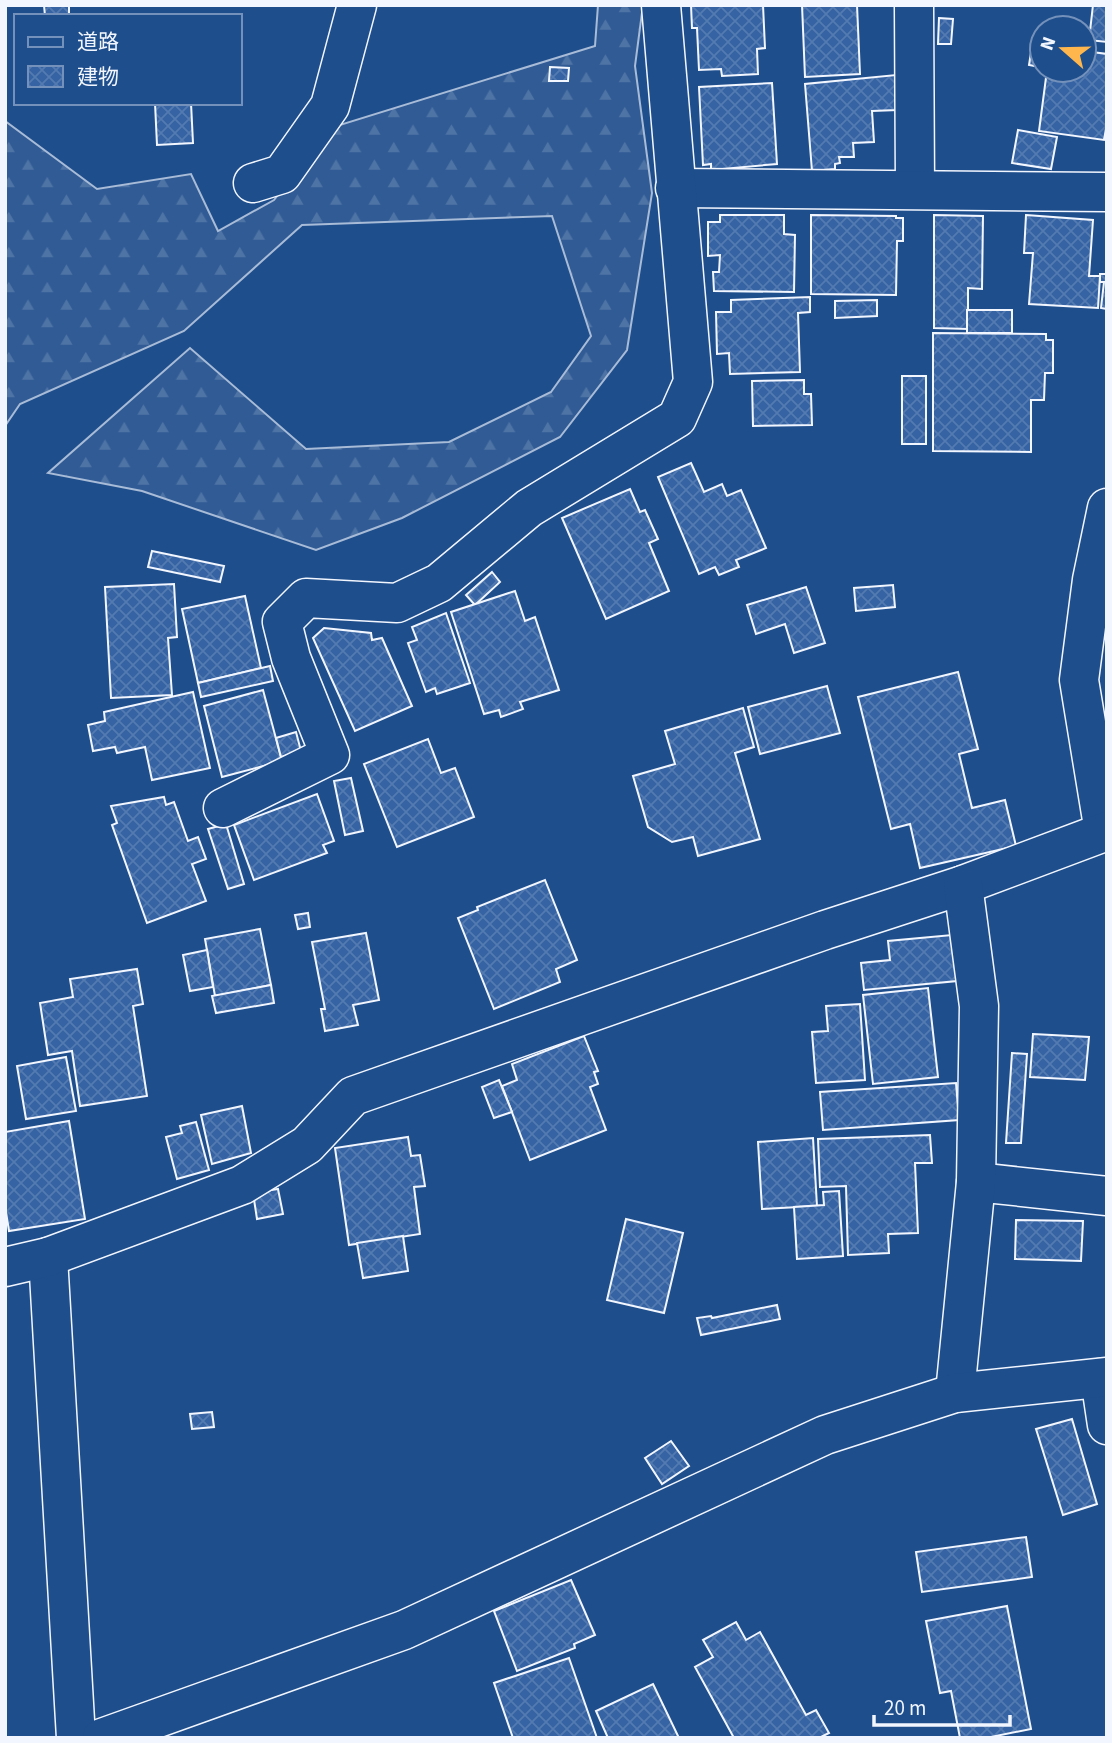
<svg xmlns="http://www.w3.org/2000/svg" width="1112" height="1743" font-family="'Source Sans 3','Noto Sans JP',sans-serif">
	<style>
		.forest { fill: url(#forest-firs); stroke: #a8bbd7; stroke-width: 2 }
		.building { fill: url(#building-cross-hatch); stroke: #f2f6ff; stroke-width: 2 }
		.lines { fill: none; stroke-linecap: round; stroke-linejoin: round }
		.minor-casing { stroke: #f2f6ff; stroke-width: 41 }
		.minor { stroke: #1f4e8c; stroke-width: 38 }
	</style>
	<defs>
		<pattern id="forest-firs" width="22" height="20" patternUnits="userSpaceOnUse" patternTransform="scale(1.75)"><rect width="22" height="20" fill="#305b95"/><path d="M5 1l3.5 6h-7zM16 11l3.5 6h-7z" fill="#4e73a5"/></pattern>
		<pattern id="building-cross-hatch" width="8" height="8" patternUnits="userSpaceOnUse" patternTransform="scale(1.75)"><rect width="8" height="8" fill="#3563a3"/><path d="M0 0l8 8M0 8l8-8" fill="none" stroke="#537ab1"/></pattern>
	</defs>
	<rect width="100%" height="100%" fill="#1f4e8c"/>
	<polygon class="forest" points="598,5 643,5 635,66 652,193 627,350 560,437 402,518 316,550 142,491 48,473 190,348 306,449 449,442 551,392 591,336 552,216 302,225 184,331 20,404 5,426 5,121 97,189 191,174 218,231 274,200 330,128 595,46"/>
	<g class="building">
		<polygon points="44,5 69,5 69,16 45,16"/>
		<polygon points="691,5 763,5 765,48 757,49 758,74 722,76 721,69 699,70 697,28 692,28"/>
		<polygon points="802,5 857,5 860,74 805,77"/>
		<polygon points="1093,5 1107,5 1107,42 1089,40"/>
		<polygon points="939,18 953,19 951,44 938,44"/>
		<polygon points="1032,46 1042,47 1040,67 1029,65"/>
		<polygon points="1084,51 1107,54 1107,123 1104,140 1039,131 1047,70 1084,70"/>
		<polygon points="550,67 569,68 568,81 549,81"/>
		<polygon points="896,75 897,110 872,111 874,142 853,143 854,157 839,157 840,163 835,164 835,169 812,171 805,84"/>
		<polygon points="772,83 777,164 711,170 711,164 703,165 699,87"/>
		<polygon points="155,103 191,103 193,143 157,145"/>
		<polygon points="1018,130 1057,137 1051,169 1012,163"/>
		<polygon points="720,215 784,215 784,234 795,235 794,292 714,291 713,272 719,272 720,255 708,256 708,222 720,222"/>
		<polygon points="811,215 896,216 896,218 903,218 903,241 897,241 896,295 811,294"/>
		<polygon points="934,215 983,216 982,289 968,288 968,329 934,328"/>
		<polygon points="1026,215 1093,220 1089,276 1100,276 1098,308 1029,304 1033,253 1024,253"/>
		<polygon points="1100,274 1107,274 1107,309 1101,308 1104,282 1100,282"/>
		<polygon points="810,297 810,312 798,313 800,372 730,374 729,353 717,354 716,312 731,312 731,300"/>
		<polygon points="877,300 877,316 835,318 835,301"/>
		<rect x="967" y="310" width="45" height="23"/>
		<polygon points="933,333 1046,334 1046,340 1053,340 1053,373 1045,373 1044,400 1031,400 1031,452 933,451"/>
		<rect x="902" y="376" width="24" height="68"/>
		<polygon points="804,380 804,394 811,394 812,425 753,426 752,381"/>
		<polygon points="691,463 704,492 722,484 727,496 741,490 766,548 736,560 739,567 719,575 715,567 699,574 658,477"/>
		<polygon points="630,489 640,512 645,510 658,539 649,543 669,591 606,619 562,518"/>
		<polygon points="152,551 224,566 220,582 148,567"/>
		<polygon points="492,572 500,582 475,605 466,595"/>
		<polygon points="174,584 177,637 168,638 172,695 111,698 105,587"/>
		<polygon points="893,585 895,607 856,611 854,588"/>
		<polygon points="806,587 825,643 794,653 785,624 756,634 747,605"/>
		<polygon points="515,591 525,621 535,617 559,690 520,702 523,709 501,717 499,710 484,714 451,612"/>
		<polygon points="245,596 261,668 198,683 182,609"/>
		<polygon points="446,613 470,683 437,694 435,688 426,692 408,643 417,640 412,627"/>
		<polygon points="324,628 371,633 372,640 382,638 412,706 355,731 313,638"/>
		<polygon points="270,666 273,681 201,697 198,683"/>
		<polygon points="958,672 978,749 959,754 972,808 1005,800 1016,846 920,868 910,824 891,829 858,697"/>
		<polygon points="827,686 840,733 760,754 748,707"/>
		<polygon points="263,690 282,761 222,777 204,706"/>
		<polygon points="193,692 210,768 152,780 145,747 117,753 115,747 93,751 88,725 105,721 104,712"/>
		<polygon points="743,708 754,747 735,753 760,839 698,856 693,837 672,842 648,827 633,776 675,764 665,731"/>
		<polygon points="296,732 301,751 281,757 276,738"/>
		<polygon points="428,739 441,773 455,768 474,817 397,847 364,764"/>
		<polygon points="351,778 363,831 345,835 334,781"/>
		<polygon points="317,794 334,841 323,845 327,853 254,880 234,825"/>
		<polygon points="164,797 166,805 174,802 188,841 198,837 206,859 192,864 206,901 147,923 112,825 117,823 111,806"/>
		<polygon points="226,824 244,884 228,889 208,829"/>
		<polygon points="545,880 577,960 556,969 560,982 494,1009 458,918 478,910 477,907"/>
		<polygon points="308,913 310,927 298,929 295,915"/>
		<polygon points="260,929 271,985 215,996 205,939"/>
		<polygon points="366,933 379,1000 353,1005 358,1025 325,1031 321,1009 325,1009 312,942"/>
		<polygon points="952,935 957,981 864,990 861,963 890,960 888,941"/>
		<polygon points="207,950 213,987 190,991 183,955"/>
		<polygon points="137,969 143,1004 133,1006 147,1096 80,1106 72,1051 48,1055 40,1003 73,997 70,979"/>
		<polygon points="271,985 274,1003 216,1013 212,996"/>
		<polygon points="928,988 938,1077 873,1084 863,995"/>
		<polygon points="860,1004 865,1080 816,1083 812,1032 828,1031 826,1006"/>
		<polygon points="1033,1034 1089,1037 1085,1080 1030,1077"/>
		<polygon points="584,1036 598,1071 594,1072 598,1084 590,1087 606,1130 530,1160 502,1086 517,1080 512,1064"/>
		<polygon points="1012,1053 1027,1054 1021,1143 1006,1143"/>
		<polygon points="66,1057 76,1111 26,1119 17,1066"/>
		<polygon points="499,1080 512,1112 494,1118 482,1087"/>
		<polygon points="956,1083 959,1120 823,1130 820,1092"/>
		<polygon points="242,1106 251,1153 212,1164 201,1115"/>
		<polygon points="69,1121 85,1219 9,1231 5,1206 5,1132"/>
		<polygon points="196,1122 209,1170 177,1179 166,1137 182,1133 180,1126"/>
		<polygon points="930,1135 932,1163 915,1163 918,1233 888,1234 889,1253 848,1255 846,1186 820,1187 818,1139"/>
		<polygon points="408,1137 411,1156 420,1155 425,1186 414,1187 420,1234 349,1245 335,1148"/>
		<polygon points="813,1138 817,1206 762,1209 758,1142"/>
		<polygon points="278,1189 283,1214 257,1219 253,1193"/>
		<polygon points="839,1191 843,1256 797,1259 794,1207 824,1205 823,1192"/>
		<polygon points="626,1219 683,1233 664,1313 607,1300"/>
		<polygon points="1016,1220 1083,1221 1081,1261 1015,1259"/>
		<polygon points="403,1236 408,1271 363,1278 357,1243"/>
		<polygon points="777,1305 780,1319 701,1335 697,1318 711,1316 712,1318"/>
		<polygon points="212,1412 214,1427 192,1429 190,1414"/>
		<polygon points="1072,1419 1097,1504 1063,1515 1036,1429"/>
		<polygon points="671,1441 689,1466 662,1484 645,1458"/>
		<polygon points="1026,1537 1032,1577 922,1592 916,1552"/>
		<polygon points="571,1580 595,1635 574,1644 575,1648 517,1671 494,1611"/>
		<polygon points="1007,1606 1031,1729 986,1738 960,1738 951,1691 940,1693 926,1621"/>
		<polygon points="736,1622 746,1640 760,1632 806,1715 816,1710 829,1733 819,1738 734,1738 695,1667 713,1657 703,1640"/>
		<polygon points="569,1658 597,1738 513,1738 494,1683"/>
		<polygon points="653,1684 679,1738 608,1738 596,1711"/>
	</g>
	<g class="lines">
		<defs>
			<g id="minor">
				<polyline points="914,5 915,189"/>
				<polyline points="253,183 282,174 330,106 357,5"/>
				<polyline points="675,188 1107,192"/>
				<polyline points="223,808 330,755 291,658 282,622 306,598 397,603 439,583 529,508 677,418 693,382 661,5"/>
				<polyline points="1104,832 1079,680 1092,580 1107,508"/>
				<polyline points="976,1182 1107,1196"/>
				<polyline points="48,1257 76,1738"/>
				<polyline points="5,1267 48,1257 242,1185 307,1145 353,1096 825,930 963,885 1107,831"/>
				<polyline points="1100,1378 1107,1425"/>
				<polyline points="955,1393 976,1182 979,1006 963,885"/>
				<polyline points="102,1738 404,1630 825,1435 955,1393 1107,1377"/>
			</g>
		</defs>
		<use href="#minor" class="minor-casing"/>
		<use href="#minor" class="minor"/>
	</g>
	<rect width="1112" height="1743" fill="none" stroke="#f2f6ff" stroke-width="14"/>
	<rect x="14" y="14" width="228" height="91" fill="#1f4e8c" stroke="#7391ba" stroke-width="2"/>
	<rect x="28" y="37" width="35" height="10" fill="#1f4e8c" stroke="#7391ba" stroke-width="2"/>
	<text x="77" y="49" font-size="21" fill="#f2f6ff">道路</text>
	<rect x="28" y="66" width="35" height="21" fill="url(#building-cross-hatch)" stroke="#7391ba" stroke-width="2"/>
	<text x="77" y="84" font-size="21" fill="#f2f6ff">建物</text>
	<g transform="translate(1063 49) rotate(290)"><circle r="33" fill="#1f4e8c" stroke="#7391ba" stroke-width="2"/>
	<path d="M0-5L12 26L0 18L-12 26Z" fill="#ffb74d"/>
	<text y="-10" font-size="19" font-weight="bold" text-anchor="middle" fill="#f2f6ff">N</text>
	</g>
	<path d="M874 1715v10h136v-10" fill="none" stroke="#f2f6ff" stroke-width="3.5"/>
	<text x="884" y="1715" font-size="21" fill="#f2f6ff" stroke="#1f4e8c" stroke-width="5" paint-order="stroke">20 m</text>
</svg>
